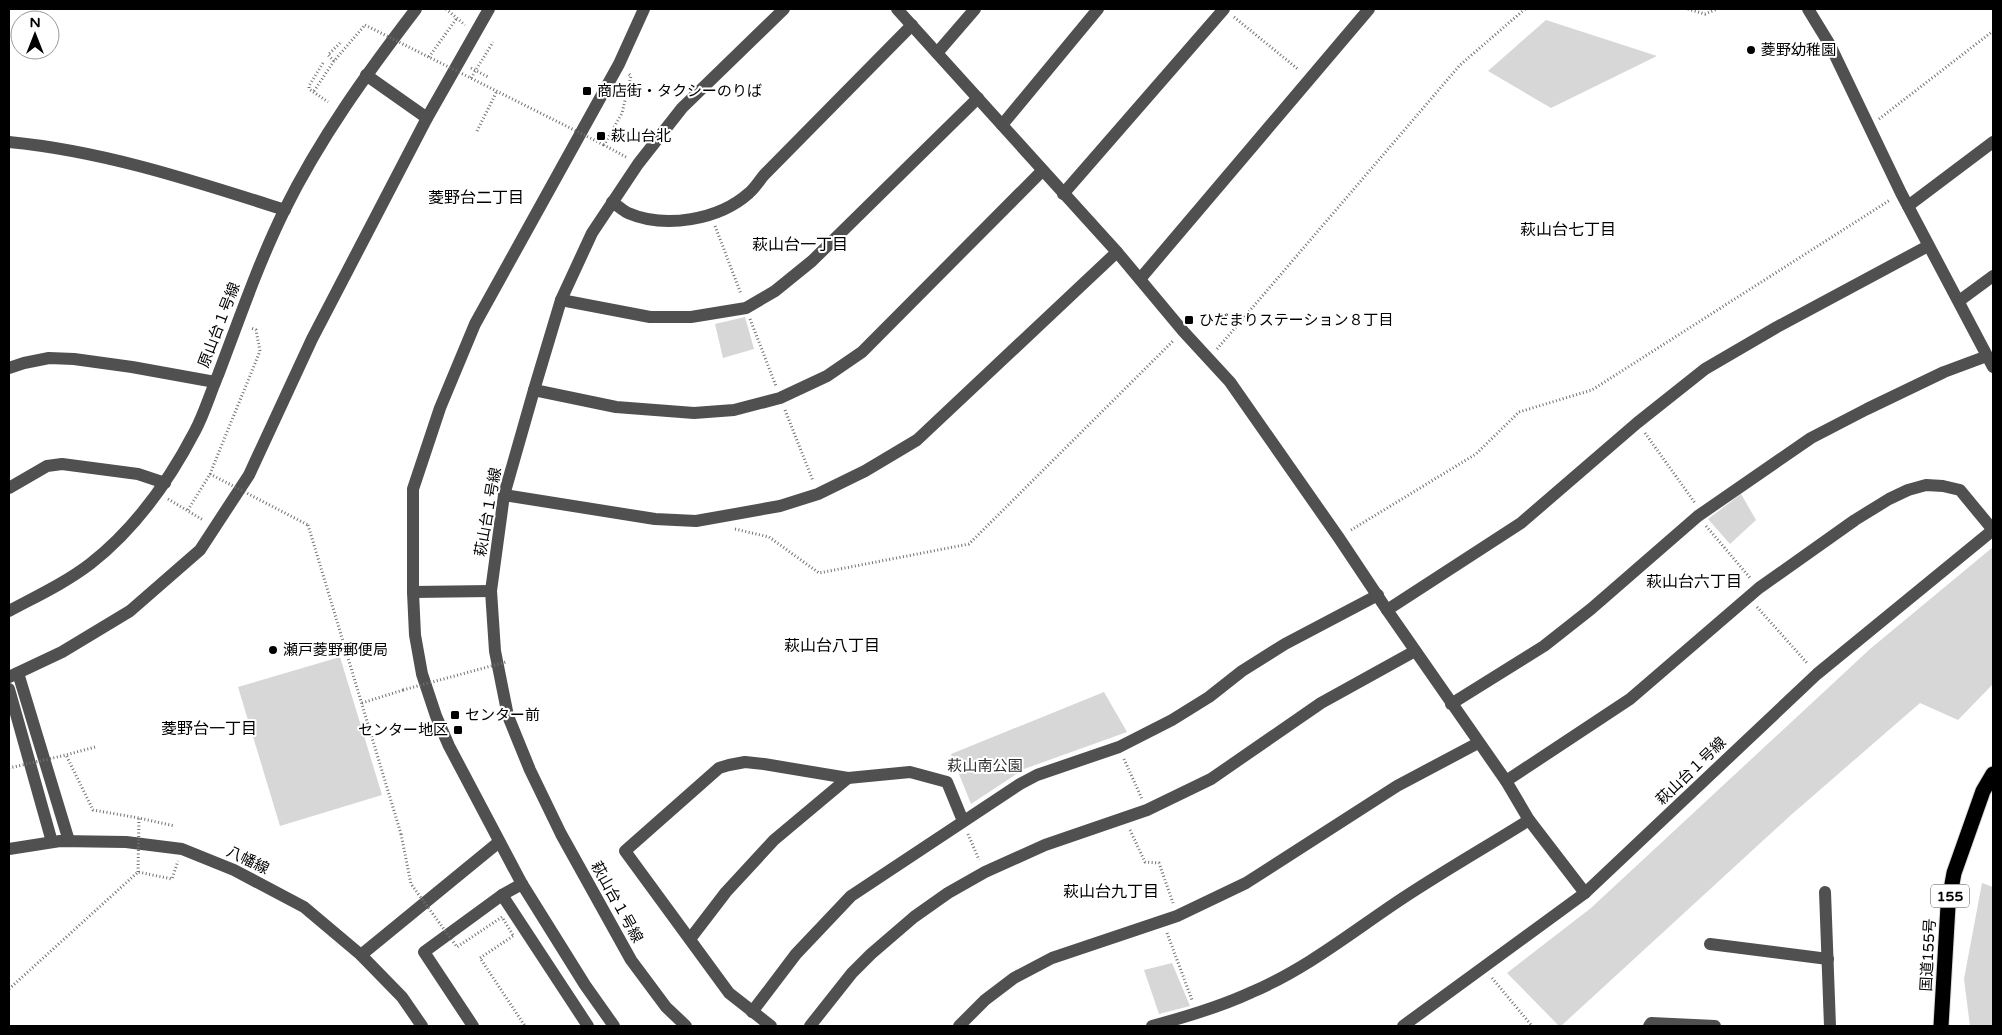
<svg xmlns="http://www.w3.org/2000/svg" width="2002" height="1035" font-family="'Varela Round','Noto Sans JP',sans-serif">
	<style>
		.green { fill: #d7d7d7 }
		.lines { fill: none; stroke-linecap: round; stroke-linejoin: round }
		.highway-casing { stroke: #dbdbdb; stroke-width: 17 }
		.path { stroke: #727272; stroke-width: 3; stroke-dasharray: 1 2.5; stroke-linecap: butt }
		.minor { stroke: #505050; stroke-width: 12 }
		.highway { stroke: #000; stroke-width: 15 }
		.path-bridge { stroke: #727272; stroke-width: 3; stroke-dasharray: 1 2.5; stroke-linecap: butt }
		.poi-dot { fill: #000; stroke: #fff; stroke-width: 2 }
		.labels { text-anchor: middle; stroke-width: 4; stroke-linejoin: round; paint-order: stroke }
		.shield { fill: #fff; stroke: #4c4c4c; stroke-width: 1 }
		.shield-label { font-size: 14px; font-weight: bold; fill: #000 }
		.poi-label { font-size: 15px; fill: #000; stroke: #fff; text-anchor: start }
		.street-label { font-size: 15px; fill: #000; stroke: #fff }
		.park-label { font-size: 15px; fill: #2e2e2e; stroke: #fff }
		.neighbourhood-label { font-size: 16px; fill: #000; stroke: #fff }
	</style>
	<rect width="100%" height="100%" fill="#fff"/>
	<g class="green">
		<polygon points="1546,20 1657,56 1551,108 1488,71"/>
		<polygon points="745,317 754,349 723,358 715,324"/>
		<polygon points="1741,494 1756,520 1730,544 1708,519"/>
		<polygon points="1993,547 1993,684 1958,720 1920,703 1791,815 1561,1026 1559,1026 1507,973 1591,908 1870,649"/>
		<polygon points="340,657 382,795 280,826 238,687"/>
		<polygon points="1104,692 1127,732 1024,769 971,804 951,754"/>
		<polygon points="1982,883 1993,887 1993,1026 1970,1026 1964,979"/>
		<polygon points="1172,963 1190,1006 1159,1014 1144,970"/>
	</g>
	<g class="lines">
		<defs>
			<polyline id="highway" points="1941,1026 1948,906 1954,873 1983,791 1993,774"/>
		</defs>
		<use href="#highway" class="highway-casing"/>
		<g class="path">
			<polyline points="446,9 465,25"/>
			<polyline points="1688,9 1705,14 1717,9"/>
			<polyline points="1234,17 1299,70"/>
			<polyline points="429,57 457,18"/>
			<polyline points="334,61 328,55 340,43"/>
			<polyline points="323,63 309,86 309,89 328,102"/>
			<polyline points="471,68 488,77"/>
			<polyline points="314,91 334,61 365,25"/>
			<polyline points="1879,119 1993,31"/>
			<polyline points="477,131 497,91"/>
			<polyline points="626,157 604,145 622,113 631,76 628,73"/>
			<polyline points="715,226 741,294"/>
			<polyline points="750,319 776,386"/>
			<polyline points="1217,349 1460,65 1525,9"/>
			<polyline points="785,410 813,481"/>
			<polyline points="1645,433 1695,503"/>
			<polyline points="168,499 203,520"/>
			<polyline points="188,510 210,474 260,351 256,330 251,328"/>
			<polyline points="308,525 401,834"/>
			<polyline points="1706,526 1751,579"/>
			<polyline points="735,529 769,537 819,573 969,544 1173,341"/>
			<polyline points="1351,530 1476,454 1519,412 1592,390 1890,200"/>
			<polyline points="1757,607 1808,664"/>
			<polyline points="362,703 403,690"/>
			<polyline points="95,747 66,755 93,810 139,818 175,826"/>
			<polyline points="1124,759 1142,799"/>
			<polyline points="1130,830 1145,862 1159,863 1173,903"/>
			<polyline points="968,834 979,860"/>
			<polyline points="1167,933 1192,1000"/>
			<polyline points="513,936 480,958 525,1026"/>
			<polyline points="1492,978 1532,1026"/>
			<polyline points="9,989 138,872 172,879 178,861"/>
		</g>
		<g class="minor">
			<polyline points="897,9 1117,252 1183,331 1230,382 1339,538 1387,610 1506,781 1529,820 1585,893"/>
			<polyline points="1808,9 1830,45 1901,193 1993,367"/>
			<polyline points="937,53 975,9"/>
			<polyline points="366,75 427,118"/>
			<polyline points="1002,125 1098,9"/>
			<path d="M9 142C104 151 194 181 285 210"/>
			<polyline points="1063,194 1224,9"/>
			<path d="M612 202C617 205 622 210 628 213 665 229 719 220 749 193 755 188 759 181 764 175L912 25"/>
			<polyline points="1908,206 1993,142"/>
			<polyline points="1140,279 1369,9"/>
			<polyline points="561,300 650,317 691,317 746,308 775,291 812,261 978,98"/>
			<polyline points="1959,301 1993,276"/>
			<polyline points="9,368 24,363 49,358 74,359 132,367 215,382"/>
			<polyline points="534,390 616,407 694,413 734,410 780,398 827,376 862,352 1042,171"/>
			<polyline points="9,488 47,466 62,464 138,474 165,483"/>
			<polyline points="504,495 655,519 696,521 780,506 818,494 865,471 917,440 1117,252"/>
			<polyline points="413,592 491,591"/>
			<polyline points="1387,610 1521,523 1637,423 1705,369 1777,327 1928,246"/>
			<path d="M9 611C37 596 65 583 90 564 135 529 169 481 195 431 204 414 210 394 218 375 239 320 258 264 284 211 320 138 367 73 416 9"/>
			<polyline points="18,673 69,841"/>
			<polyline points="9,677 62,652 130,611 200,550 249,475 312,339 427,118 489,9"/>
			<polyline points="9,689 52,842"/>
			<polyline points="1451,704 1544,646 1591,609 1698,516 1811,438 1867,409 1944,372 1987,356"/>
			<polyline points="1506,781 1630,699 1759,588 1855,520 1889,499 1908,490 1926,485 1943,486 1960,490 1993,530"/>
			<polyline points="9,849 60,841 126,842 182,849 234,870 304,907 361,955 402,997 422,1026"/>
			<polyline points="1825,892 1830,1026"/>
			<polyline points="502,895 588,1026"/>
			<polyline points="690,939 726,892 774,840 848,778"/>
			<polyline points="1710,944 1828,959"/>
			<polyline points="361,955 499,842"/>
			<polyline points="752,1012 796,954 851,896 1020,784 1037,775 1119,747 1172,720 1209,697 1242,671 1285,644 1378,595"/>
			<polyline points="473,1026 424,952 502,895 522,884"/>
			<polyline points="614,1026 585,985 522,884 449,746 436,716 422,674 415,635 413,592 413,489 440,408 475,324 619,64 644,9"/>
			<polyline points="686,1026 666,1007 631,960 561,834 530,770 508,716 495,651 491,591 504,495 534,390 561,300 592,233 638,164 682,108 784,9"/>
			<polyline points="771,1026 729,993 625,851 719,768 729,765 745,762 764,764 848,778 910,772 947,782 963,821"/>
			<polyline points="810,1026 852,973 871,954 914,917 948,893 985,872 1045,845 1147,810 1211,779 1321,703 1415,651"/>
			<polyline points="959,1026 985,1000 1014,978 1052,958 1177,916 1246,883 1397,786 1478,743"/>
			<path d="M1152 1026C1186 1017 1220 1007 1252 992 1306 969 1352 932 1400 900 1442 872 1486 847 1529 820"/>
			<polyline points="1403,1026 1585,893 1817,674 1993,530"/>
			<polyline points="1649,1026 1651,1023 1715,1026"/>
		</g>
		<use href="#highway" class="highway"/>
		<g class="path-bridge">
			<polyline points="365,25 604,145"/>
			<polyline points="471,78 493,42"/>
			<polyline points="210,474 308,525"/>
			<polyline points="403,690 506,662"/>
			<polyline points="9,768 66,755"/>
			<polyline points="401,834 411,884 457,947 502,917 513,935"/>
			<polyline points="138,872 139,818"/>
		</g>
	</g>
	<g class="poi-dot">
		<circle cx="1751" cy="50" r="5"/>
		<rect x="582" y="86" width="10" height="10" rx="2.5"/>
		<rect x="596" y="131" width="10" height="10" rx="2.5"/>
		<rect x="1184" y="315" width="10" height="10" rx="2.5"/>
		<circle cx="273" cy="650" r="5"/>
		<rect x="450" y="710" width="10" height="10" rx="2.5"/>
		<rect x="453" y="725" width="10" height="10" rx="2.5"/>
	</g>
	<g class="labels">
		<rect class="shield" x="1931" y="884.5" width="38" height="23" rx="4"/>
		<g class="shield-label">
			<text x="1950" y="901">155</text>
		</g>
		<g class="poi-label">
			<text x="1761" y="55">菱野幼稚園</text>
			<text x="597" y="96">商店街・タクシーのりば</text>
			<text x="611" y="141">萩山台北</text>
			<text x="1199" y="325">ひだまりステーション８丁目</text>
			<text x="283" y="655">瀬戸菱野郵便局</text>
			<text x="465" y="720">センター前</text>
			<text x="448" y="735" text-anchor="end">センター地区</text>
		</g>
		<g class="street-label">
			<text transform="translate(219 325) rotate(-69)" y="5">原山台１号線</text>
			<text transform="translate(488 512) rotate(-80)" y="5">萩山台１号線</text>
			<text transform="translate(1691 771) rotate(-44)" y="5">萩山台１号線</text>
			<text transform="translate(248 860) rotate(26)" y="5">八幡線</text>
			<text transform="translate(617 902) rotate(61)" y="5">萩山台１号線</text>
			<text transform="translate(1928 955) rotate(-87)" y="5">国道155号</text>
		</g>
		<g class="park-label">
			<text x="985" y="771">萩山南公園</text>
		</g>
		<g class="neighbourhood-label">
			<text x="476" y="203">菱野台二丁目</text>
			<text x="1568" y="235">萩山台七丁目</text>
			<text x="800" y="250">萩山台一丁目</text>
			<text x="1694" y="587">萩山台六丁目</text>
			<text x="832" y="651">萩山台八丁目</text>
			<text x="209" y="734">菱野台一丁目</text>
			<text x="1111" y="897">萩山台九丁目</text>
		</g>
	</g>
	<rect width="2002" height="1035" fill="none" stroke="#000000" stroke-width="20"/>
	<g transform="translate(35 35)"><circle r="24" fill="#ffffff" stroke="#999999"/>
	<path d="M0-4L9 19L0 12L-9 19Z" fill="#000000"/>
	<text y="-8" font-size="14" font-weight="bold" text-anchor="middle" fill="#000000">N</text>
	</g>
</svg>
